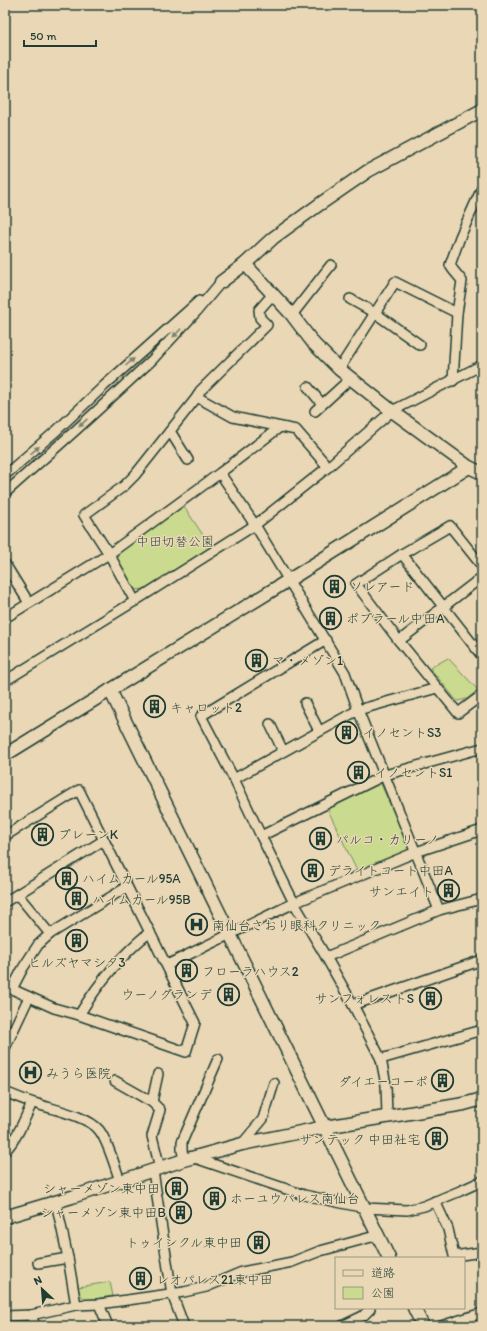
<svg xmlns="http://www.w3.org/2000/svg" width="487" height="1331" font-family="Itim,'Klee One',sans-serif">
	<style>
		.green { fill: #cada8e; stroke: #748c61 }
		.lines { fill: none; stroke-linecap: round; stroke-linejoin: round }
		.street-casing { stroke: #1f3d34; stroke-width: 12 }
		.secondary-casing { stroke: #1f3d34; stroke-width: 15 }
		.street { stroke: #ead7b5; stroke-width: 9 }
		.secondary { stroke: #ead7b5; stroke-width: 12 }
		.oneway { fill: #7a826e }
		.labels { text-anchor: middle; stroke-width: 3; stroke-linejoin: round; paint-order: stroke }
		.park-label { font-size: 13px; fill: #304d3d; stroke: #ead7b5 }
		.poi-label { font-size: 13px; fill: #1f3d34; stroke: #ead7b5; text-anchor: start }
	</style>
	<rect width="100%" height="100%" fill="#ead7b5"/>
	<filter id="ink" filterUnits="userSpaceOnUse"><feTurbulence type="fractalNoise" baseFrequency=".025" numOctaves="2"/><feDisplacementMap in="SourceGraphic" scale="8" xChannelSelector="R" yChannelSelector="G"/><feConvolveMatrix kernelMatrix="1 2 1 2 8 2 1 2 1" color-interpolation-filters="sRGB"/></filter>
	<g filter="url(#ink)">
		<g class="green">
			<polygon points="183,505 211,547 144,589 135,590 117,561 119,553"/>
			<polygon points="448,658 478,690 467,699 457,701 430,668"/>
			<polygon points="380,782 410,849 357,871 327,808"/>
			<polygon points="110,1282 113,1296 87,1300 80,1295 78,1287"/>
		</g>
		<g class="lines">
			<defs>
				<g id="street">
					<polyline points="350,299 375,313 420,345"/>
					<polyline points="292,315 331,265"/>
					<polyline points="339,369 395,282 457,313"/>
					<path d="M453 381 457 313 462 281C458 275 453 271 450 265L460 237 482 188"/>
					<polyline points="308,387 322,404"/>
					<polyline points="197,397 233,417 296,430 328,467"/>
					<polyline points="315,411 350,379"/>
					<polyline points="170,431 188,460"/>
					<polyline points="220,473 255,525 345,673 358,710 439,910"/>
					<polyline points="5,475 56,431 105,385 199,301"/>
					<polyline points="5,493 77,429 152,360 196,312 221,282"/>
					<polyline points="402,554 482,656"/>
					<polyline points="5,564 29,603"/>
					<polyline points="482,577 399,641 458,713 482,695"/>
					<polyline points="135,601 109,554 84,515 124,486 135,475 197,397 200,391 267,325 260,318 259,310 273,294"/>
					<polyline points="5,618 109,554 220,473 280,427"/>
					<polyline points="399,641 356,584 402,554 450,526 482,566"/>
					<polyline points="5,681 135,601 255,525 328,467 392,411 482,365"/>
					<polyline points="305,703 319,731"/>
					<polyline points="270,724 283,751"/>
					<polyline points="234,779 201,716 326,640"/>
					<polyline points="5,836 79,790 195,1023 186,1052 79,1015 54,1008 5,986"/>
					<polyline points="261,836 234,779 358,710 437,688"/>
					<polyline points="18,895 50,934"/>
					<polyline points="5,902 104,840"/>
					<polyline points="326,957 294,903 261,836 385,775 482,748"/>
					<polyline points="167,965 294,903 416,852 482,830"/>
					<polyline points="12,989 23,968 38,945 50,934 127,887"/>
					<polyline points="353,1005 326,957 439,910 482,899"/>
					<path d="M79 1015C98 984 122 954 150 932"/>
					<polyline points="5,1048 29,997"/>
					<polyline points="381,1059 353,1005 482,960"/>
					<polyline points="115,1081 152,1102 160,1110 152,1136 160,1168"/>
					<path d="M5 1092C15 1096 24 1100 34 1103 51 1109 88 1116 99 1130 108 1141 115 1167 120 1181"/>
					<polyline points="152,1102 158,1074"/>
					<polyline points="387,1116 386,1085 381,1059 482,1030"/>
					<polyline points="242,1144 263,1119 274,1083"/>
					<path d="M5 1151C18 1137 24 1120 32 1103"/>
					<polyline points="195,1158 304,1195 365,1208 407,1210 424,1206 460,1191 482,1181"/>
					<polyline points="184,1160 182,1150 182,1142 218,1059"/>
					<polyline points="153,1171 172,1294 184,1326"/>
					<polyline points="435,1201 448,1229 454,1256 482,1252"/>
					<polyline points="56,1202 68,1258 76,1305"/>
					<polyline points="38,1263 68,1258"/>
					<polyline points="99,1304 108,1326"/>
					<polyline points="31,1315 35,1326"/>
					<polyline points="5,1316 31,1315 76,1305 99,1304 184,1292 206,1287 242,1272 292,1262 320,1251 379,1235"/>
					<polyline points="342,1326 363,1316 370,1309"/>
					<polyline points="441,1326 482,1313"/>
				</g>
				<g id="secondary">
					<polyline points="245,264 292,315 314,344 339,369 392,411 469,467 482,473"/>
					<polyline points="221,282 245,264 273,238 320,204 368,171 482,110"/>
					<polyline points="110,690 389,1258"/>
					<polyline points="5,755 289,580 469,467"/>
					<polyline points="5,1217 72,1197 184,1160 242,1144 325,1127 464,1104 482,1099"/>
					<polyline points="414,1308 423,1326"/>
				</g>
			</defs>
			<use href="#street" class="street-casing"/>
			<use href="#secondary" class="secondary-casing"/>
			<use href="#street" class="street"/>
			<use href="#secondary" class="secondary"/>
		</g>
		<defs><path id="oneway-solid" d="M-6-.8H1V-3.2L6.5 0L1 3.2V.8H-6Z"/></defs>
		<g class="oneway">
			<use href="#oneway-solid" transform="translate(177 333) rotate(133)"/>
			<use href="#oneway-solid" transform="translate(130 362) rotate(-42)"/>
			<use href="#oneway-solid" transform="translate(83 423) rotate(137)"/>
			<use href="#oneway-solid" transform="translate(35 450) rotate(-41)"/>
		</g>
	</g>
	<defs>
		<symbol id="building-ring" viewBox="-11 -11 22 22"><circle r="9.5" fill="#ead7b5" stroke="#1f3d34" stroke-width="1.5"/><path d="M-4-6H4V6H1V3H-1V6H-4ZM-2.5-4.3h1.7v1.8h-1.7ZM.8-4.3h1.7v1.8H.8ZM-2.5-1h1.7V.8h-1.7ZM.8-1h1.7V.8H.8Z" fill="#1f3d34"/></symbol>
		<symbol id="hospital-ring" viewBox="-11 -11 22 22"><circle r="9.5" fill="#ead7b5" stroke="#1f3d34" stroke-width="1.5"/><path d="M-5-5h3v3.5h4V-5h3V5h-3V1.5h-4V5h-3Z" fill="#1f3d34"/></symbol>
	</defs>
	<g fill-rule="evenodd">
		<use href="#building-ring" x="322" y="574" width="25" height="25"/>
		<use href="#building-ring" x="318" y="606" width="25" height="25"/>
		<use href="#building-ring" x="244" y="648" width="25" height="25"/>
		<use href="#building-ring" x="142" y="694" width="25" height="25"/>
		<use href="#building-ring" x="334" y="720" width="25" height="25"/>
		<use href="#building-ring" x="346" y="760" width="25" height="25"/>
		<use href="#building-ring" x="30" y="822" width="25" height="25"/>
		<use href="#building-ring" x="308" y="826" width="25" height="25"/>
		<use href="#building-ring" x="300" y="858" width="25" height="25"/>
		<use href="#building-ring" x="54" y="866" width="25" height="25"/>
		<use href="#building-ring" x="436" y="878" width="25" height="25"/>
		<use href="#building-ring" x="64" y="886" width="25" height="25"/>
		<use href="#hospital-ring" x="184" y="912" width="25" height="25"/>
		<use href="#building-ring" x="64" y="928" width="25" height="25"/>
		<use href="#building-ring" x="174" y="958" width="25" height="25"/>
		<use href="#building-ring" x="216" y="982" width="25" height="25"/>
		<use href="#building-ring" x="418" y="986" width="25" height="25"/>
		<use href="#hospital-ring" x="18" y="1060" width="25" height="25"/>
		<use href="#building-ring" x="430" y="1068" width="25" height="25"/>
		<use href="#building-ring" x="424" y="1126" width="25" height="25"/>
		<use href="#building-ring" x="164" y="1176" width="25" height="25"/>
		<use href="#building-ring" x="202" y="1186" width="25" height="25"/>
		<use href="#building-ring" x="168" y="1200" width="25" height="25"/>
		<use href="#building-ring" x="246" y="1230" width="25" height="25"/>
		<use href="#building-ring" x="128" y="1266" width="25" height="25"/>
	</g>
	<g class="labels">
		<g class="park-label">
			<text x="175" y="546">中田切替公園</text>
		</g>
		<g class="poi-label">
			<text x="350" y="591">ソレアード</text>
			<text x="346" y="623">ポプラール中田A</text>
			<text x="272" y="665">マ・メゾン1</text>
			<text x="170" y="712">キャロット2</text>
			<text x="362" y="737">イノセントS3</text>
			<text x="374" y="777">イノセントS1</text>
			<text x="58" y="839">ブレーンK</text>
			<text x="336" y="844">パルコ・カリーノ</text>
			<text x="328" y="875">デライトコート中田A</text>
			<text x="82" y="883">ハイムカール95A</text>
			<text x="434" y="896" text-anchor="end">サンエイト</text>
			<text x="92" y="904">ハイムカール95B</text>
			<text x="212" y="930">南仙台さおり眼科クリニック</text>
			<text x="77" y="967" text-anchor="middle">ヒルズヤマシタ3</text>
			<text x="202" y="976">フローラハウス2</text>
			<text x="212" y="999" text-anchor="end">ウーノグランデ</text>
			<text x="414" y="1003" text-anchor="end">サンフォレストS</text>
			<text x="46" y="1078">みうら医院</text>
			<text x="428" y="1086" text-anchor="end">ダイエーコーポ</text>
			<text x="420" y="1144" text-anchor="end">サンテック 中田社宅</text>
			<text x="160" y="1193" text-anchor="end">シャーメゾン東中田</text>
			<text x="230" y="1203">ホーユウパレス南仙台</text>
			<text x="166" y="1217" text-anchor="end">シャーメゾン東中田B</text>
			<text x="242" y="1247" text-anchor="end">トゥインクル東中田</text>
			<text x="156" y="1284">レオパレス21東中田</text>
		</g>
	</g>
	<rect width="487" height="1331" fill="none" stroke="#ead7b5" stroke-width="20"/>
	<rect x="10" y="10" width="467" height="1311" fill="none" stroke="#1f3d34" stroke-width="1.5" filter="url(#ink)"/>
	<rect x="335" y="1257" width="130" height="52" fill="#ead7b5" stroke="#999981"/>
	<rect x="343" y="1270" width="20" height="6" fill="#ead7b5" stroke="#999981"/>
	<text x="371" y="1277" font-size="12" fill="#1f3d34">道路</text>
	<rect x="343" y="1287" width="20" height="12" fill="#cada8e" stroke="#999981"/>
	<text x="371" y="1297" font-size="12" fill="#1f3d34">公園</text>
	<g transform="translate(42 1289) rotate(334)" stroke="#ead7b5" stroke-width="3" paint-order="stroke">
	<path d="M0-3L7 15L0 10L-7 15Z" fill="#1f3d34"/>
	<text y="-6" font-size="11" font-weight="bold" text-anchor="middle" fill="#1f3d34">N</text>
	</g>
	<path d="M24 40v6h72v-6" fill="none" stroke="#1f3d34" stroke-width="2"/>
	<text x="30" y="40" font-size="12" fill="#1f3d34" stroke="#ead7b5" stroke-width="3" paint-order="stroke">50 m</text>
</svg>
